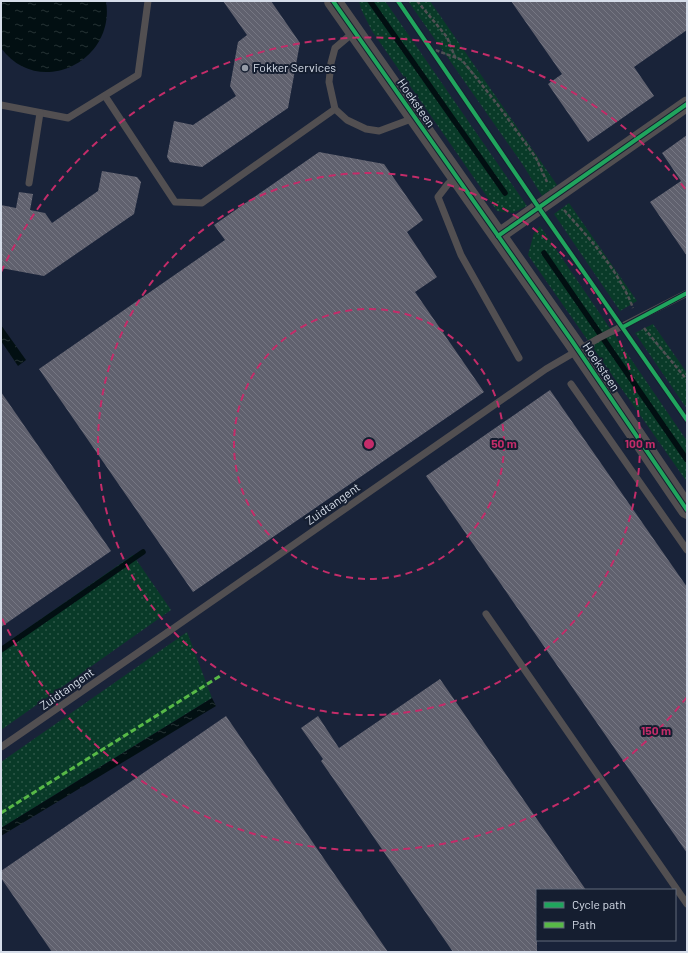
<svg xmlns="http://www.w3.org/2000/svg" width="688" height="953" font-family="Barlow,sans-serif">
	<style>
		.built { fill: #192339; fill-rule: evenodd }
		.grass { fill: url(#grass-dots) }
		.water { fill: url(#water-ripples) }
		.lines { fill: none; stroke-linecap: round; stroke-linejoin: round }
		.stream { stroke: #020f12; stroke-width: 5.5 }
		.building { fill: url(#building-back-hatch) }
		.path { stroke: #515054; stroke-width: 2.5; stroke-dasharray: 4 2; stroke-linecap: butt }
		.service { stroke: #524f51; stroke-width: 7 }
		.minor { stroke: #524f51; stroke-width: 15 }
		.tertiary { stroke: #524f51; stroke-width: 18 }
		.service-bridge { stroke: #524f51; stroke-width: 7 }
		.quiet { stroke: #58b947; stroke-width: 3; stroke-dasharray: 6 3; stroke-linecap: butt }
		.cycleway-casing { stroke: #151e30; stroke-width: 6 }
		.cycleway { stroke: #20a55d; stroke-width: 4 }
		.ring { fill: none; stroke: #c42c69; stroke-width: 2; stroke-dasharray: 7 5 }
		.poi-dot { fill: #959ba6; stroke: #151e30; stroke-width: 1.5 }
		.labels { text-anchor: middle; stroke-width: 4; stroke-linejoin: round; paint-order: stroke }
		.poi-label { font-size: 12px; fill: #d6dde9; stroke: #151e30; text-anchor: start }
		.street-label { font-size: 12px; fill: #d6dde9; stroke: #151e30 }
		.centre { fill: #c42c69; stroke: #151e30; stroke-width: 2 }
		.ring-label { font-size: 12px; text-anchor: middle; font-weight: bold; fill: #c42c69; stroke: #151e30; stroke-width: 4; stroke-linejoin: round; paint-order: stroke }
	</style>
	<defs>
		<pattern id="grass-dots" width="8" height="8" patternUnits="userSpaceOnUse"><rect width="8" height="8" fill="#093a28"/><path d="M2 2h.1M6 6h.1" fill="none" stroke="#2c5647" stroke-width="1.8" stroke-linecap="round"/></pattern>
		<pattern id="water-ripples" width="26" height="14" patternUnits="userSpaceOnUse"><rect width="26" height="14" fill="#020f12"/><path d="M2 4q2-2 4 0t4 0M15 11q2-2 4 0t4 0" fill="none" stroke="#263234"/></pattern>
		<pattern id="building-back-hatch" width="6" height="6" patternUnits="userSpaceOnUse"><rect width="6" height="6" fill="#60616e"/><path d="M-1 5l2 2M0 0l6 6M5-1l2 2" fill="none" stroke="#767783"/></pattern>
	</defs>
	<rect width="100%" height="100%" fill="#1b202a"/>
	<path class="built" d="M1 1H687V952H1ZM537 890H675V940H537Z"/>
	<g class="grass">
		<polygon points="359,1 385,1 527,206 513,213 497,211 372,31 361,9"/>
		<polygon points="408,1 430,1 557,185 542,196 523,165"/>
		<polygon points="569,203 637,301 620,311 554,214"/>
		<polygon points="540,226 687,441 687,482 528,255 534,233"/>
		<polygon points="653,324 687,373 687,409 635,333"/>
		<polygon points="133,555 171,610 1,730 1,647"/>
		<polygon points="187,632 212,698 1,828 1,762"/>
	</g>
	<g class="water">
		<path d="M1 1H106C116 62 38 99 1 48Z"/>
		<polygon points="1,325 26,360 18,366 1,341"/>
		<polygon points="212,698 216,706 1,836 1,828"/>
	</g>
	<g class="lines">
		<g class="stream">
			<polyline points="370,1 505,193"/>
			<polyline points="544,253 687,460"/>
			<polyline points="1,650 143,552"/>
		</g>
	</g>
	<g class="building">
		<polygon points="223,1 271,1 300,43 288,108 202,167 170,162 167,157 174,121 193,125 236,96 230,86 238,42 247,35"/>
		<polygon points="511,1 687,1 687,30 634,67 654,96 588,142 548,84 562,74"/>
		<polygon points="687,135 687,256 650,202 681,181 662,153"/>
		<polygon points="319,152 384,164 423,220 407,232 437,277 415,292 484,392 193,592 39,369 225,240 214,225"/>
		<polygon points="102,171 137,177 141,182 134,214 44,276 1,268 1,205 16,208 19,192 33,194 30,210 45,213 52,223 98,191"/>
		<polygon points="550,390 687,587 687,853 426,476"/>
		<polygon points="1,392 111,551 1,627"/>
		<polygon points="440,679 586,890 537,890 537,952 453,952 321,761 323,759 301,728 318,716 339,748"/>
		<polygon points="226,716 388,952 52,952 1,878 1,871"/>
	</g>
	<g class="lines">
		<g class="path">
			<polyline points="417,1 447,37 455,57"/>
			<polyline points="430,48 462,60 498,105 536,158 547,182"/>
			<path d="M564 210C590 239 619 271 633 308"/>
			<polyline points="644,328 687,380"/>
		</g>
		<g class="service">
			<polyline points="354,32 335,48 331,63 329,82 335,109 347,120 366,129 379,131 414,118"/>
			<polyline points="105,96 175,202 202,203 335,109"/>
			<polyline points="1,105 68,118 138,75 148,1"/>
			<polyline points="456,177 448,184 438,197 461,255 519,358"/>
			<polyline points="29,183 40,113"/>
			<polyline points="571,384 687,550"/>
			<polyline points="486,614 687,904"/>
			<polyline points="1,747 168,632"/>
		</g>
		<polyline class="minor" points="498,236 687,104"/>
		<polyline class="tertiary" points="333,1 572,341 687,510"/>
		<polyline class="service-bridge" points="168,632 546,369 599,338 687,293"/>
		<polyline class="quiet" points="1,813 220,676"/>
		<defs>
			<g id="cycleway">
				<polyline points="333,1 572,341 687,510"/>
				<polyline points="398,1 539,208 687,420"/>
				<polyline points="498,236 687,104"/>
				<polyline points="623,327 687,293"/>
			</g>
		</defs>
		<use href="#cycleway" class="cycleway-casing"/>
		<use href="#cycleway" class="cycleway"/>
	</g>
	<g class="ring">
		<circle cx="369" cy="444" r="135"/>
		<circle cx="369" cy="444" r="271"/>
		<path d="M687 697A406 406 0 0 1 1 616M1 272A406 406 0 0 1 687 191"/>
	</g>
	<circle class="poi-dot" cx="245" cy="68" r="4"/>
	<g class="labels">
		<g class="poi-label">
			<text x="253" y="72">Fokker Services</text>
		</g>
		<g class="street-label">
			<text transform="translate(416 103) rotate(55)" y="4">Hoeksteen</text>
			<text transform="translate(601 367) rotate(56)" y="4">Hoeksteen</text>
			<text transform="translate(333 504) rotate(-35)" y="4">Zuidtangent</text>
			<text transform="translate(67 689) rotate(-35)" y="4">Zuidtangent</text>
		</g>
	</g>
	<circle cx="369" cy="444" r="6" class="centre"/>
	<g class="ring-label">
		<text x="504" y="448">50 m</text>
		<text x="640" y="448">100 m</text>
		<text x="656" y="735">150 m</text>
	</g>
	<rect width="688" height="953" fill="none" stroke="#d6dde9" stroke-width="4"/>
	<rect x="536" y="889" width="140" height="52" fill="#151e30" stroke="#626a7a"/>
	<rect x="544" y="902" width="20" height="6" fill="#20a55d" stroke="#626a7a"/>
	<text x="572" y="909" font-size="12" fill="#d6dde9">Cycle path</text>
	<rect x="544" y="922" width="20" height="6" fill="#58b947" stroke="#626a7a"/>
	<text x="572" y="929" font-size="12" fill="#d6dde9">Path</text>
</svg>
